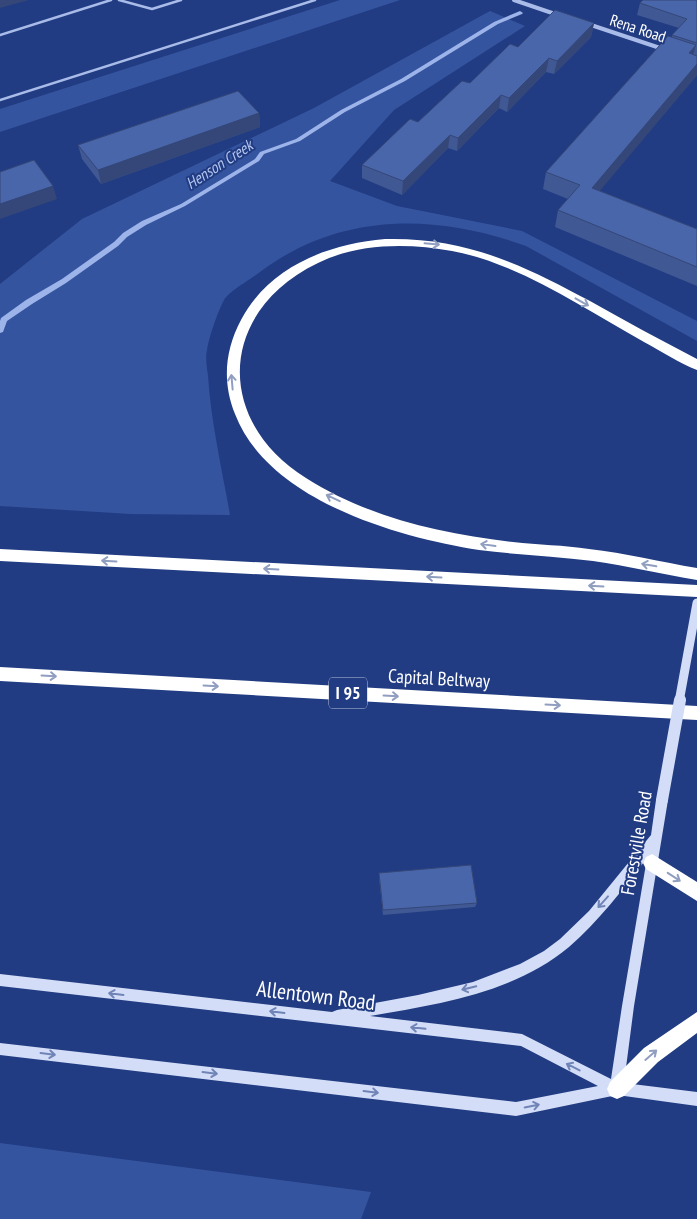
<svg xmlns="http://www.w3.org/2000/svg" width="697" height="1219" font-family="'PT Sans Narrow',sans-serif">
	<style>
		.green { fill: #3554a0 }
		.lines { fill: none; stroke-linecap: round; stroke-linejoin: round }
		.stream { fill: #9cb4e9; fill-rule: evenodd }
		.service { stroke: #a9bbe8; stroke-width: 2.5 }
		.minor { stroke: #a9bbe8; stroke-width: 4 }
		.secondary { fill: #d3ddf7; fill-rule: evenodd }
		.motorway { fill: #fff; fill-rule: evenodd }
		.secondary-bridge-far1 { stroke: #d3ddf7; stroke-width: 9 }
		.secondary-bridge { stroke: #d3ddf7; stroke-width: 12 }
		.wall { fill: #405893 }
		.shaded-wall { fill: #344778 }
		.building { fill: #4a66ab; stroke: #344778 }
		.oneway { stroke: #909ec0 }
		.oneway2 { stroke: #7184b7 }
		.labels { text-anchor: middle; stroke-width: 4; stroke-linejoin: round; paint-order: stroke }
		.far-street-label { font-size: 16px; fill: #fff; stroke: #213c82 }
		.far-water-label { font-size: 16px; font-style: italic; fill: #b4c6f0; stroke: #213c82 }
		.shield { fill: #213c82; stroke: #bcc4da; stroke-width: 1 }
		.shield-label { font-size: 18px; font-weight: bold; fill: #fff }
		.street-label { font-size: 19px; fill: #fff; stroke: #213c82 }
		.near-street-label { font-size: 22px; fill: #fff; stroke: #213c82 }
	</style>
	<rect width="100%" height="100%" fill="#213c82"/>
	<g class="green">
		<polygon points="340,0 400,0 0,132 0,109"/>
		<path d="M490 11 525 26 394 110 330 181 397 206 522 231 697 321V341L526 246C435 213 340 212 260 272 251 279 229 291 224 300 218 311 209 337 207 350 205 358 207 368 208 376 211 423 222 469 230 515L131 514 0 506V284L82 219 314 108Z"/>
		<polygon points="0,1143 371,1192 361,1219 0,1219"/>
	</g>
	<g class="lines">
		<polygon class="stream" points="520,11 523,13 522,14 498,24 405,81 345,112 300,141 264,154 259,161 185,206 146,225 127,237 118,246 66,283 32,304 7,321 3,332 0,333 0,321 1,318 26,300 62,279 114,242 123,233 142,221 181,204 255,159 260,152 296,139 341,110 401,79 494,22"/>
		<g class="service">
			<polyline points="119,0 152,9 181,0"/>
			<polyline points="0,35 111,0"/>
			<polyline points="0,100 315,0"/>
		</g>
		<g class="minor">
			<polyline points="514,0 558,15"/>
			<polyline points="588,24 663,49"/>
		</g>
		<path class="secondary" d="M662 795 666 796 668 800 634 1006 624 1083 697 1092V1106L617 1095 516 1116 0 1055V1043L516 1102 598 1086 521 1046 0 986V974L332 1012 337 1010 418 995 473 982 520 964 544 951 560 939 589 911 651 835 656 800 658 796ZM647 858 622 1006 611 1079 522 1034 370 1016C438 1004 514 993 569 947 599 921 623 889 647 858Z"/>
		<g class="motorway">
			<path d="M385 239C465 237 521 264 590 301 625 321 661 340 697 359V370C679 363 661 351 644 342 585 309 518 263 452 251 408 243 358 243 318 263 219 310 213 420 306 478 367 517 442 534 513 542 538 545 564 545 589 549 625 553 661 562 697 568V580C662 574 628 566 593 561 555 556 517 555 479 550 396 537 268 500 235 414 222 382 225 350 241 320 269 267 327 244 385 239Z"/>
			<polygon points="0,549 697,585 697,597 0,561"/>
			<polygon points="0,667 697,706 697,720 0,681"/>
			<polygon points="652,854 697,882 697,901 646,869 643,863 646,857"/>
			<polygon points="697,1012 697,1033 658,1062 624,1096 617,1099 610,1096 607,1089 610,1082 644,1048"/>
		</g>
		<polyline class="secondary-bridge-far1" points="679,702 697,603"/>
		<polyline class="secondary-bridge" points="662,800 680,700"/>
	</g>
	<g class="wall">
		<polygon points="697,0 697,75 599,191 697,229 697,286 555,227 558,210 568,199 543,189 546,172 672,37 672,35 679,28 637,15 640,3"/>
		<polygon points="594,23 591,37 554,74 546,72 507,112 499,108 457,151 448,148 402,195 362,178 362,165 518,47"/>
		<polygon points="259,113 260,127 101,184 82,159 78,145"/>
		<polygon points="379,873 477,903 475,907 383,915 379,877"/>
	</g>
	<g class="shaded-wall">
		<polygon points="0,0 29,0 0,8"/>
		<polygon points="594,23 591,37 554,74 557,61"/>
		<polygon points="696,45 691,62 689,53"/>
		<polygon points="549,58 546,72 507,112 509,98"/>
		<polygon points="697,64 697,75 588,205 592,188"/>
		<polygon points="501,95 499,108 457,151 458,138"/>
		<polygon points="259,113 260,127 101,184 98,170"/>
		<polygon points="450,135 448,148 402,195 403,181"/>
		<polygon points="53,186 57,199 0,219 0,204"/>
	</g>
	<g class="building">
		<polygon points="643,0 697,0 697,43 672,35 687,19 640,3"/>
		<polygon points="555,10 594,23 557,61 549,58 509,98 501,95 458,138 450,135 403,181 362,165 410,119 418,122 462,81 470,83 510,44 518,47"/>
		<polygon points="668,36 696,45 689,53 697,56 697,64 592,188 697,229 697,267 558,210 580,185 546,172"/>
		<polygon points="238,91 259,113 98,170 78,145"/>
		<polygon points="34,160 53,186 0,204 0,172"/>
		<polygon points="471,865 477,903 383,910 379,873"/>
	</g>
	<defs><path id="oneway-shaft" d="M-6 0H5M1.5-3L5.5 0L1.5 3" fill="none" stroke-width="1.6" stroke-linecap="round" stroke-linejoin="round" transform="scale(1.25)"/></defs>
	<g class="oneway">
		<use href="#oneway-shaft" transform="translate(432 244) rotate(5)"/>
		<use href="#oneway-shaft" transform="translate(582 302) rotate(29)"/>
		<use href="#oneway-shaft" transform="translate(232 382) rotate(-95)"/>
		<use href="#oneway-shaft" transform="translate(333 498) rotate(-155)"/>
		<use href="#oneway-shaft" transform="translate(488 545) rotate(-172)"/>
		<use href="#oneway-shaft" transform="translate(109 561) rotate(-177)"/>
		<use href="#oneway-shaft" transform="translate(649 565) rotate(-170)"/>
		<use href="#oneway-shaft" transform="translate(271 569) rotate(-177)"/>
		<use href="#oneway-shaft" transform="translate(434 577) rotate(-177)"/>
		<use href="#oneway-shaft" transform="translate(596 586) rotate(-177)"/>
		<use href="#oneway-shaft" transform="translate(49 676) rotate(3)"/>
		<use href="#oneway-shaft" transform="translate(211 686) rotate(3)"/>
		<use href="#oneway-shaft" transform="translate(391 696) rotate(3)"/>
		<use href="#oneway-shaft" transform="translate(553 705) rotate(3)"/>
		<use href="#oneway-shaft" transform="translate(674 877) rotate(33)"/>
		<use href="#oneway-shaft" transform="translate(651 1055) rotate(-41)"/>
	</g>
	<g class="oneway2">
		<use href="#oneway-shaft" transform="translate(603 902) rotate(132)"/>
		<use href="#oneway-shaft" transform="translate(469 988) rotate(166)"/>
		<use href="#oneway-shaft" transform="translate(116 994) rotate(-173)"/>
		<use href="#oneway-shaft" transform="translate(277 1012) rotate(-173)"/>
		<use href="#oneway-shaft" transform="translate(418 1028) rotate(-174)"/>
		<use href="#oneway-shaft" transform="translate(48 1054) rotate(7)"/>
		<use href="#oneway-shaft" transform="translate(573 1067) rotate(-153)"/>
		<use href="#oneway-shaft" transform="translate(210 1073) rotate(7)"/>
		<use href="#oneway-shaft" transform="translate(371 1092) rotate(7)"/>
		<use href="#oneway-shaft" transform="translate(532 1106) rotate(-11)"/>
	</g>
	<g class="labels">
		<g class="far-street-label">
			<text transform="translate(638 28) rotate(18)" y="6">Rena Road</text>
		</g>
		<g class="far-water-label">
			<text transform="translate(219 164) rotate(-33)" y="6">Henson Creek</text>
		</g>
		<rect class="shield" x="329" y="677.5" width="38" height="31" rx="4"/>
		<g class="shield-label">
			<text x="348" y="699">I 95</text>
		</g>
		<g class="street-label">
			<text transform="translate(439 678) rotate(3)" y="7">Capital Beltway</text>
			<text transform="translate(636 843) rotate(-80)" y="7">Forestville Road</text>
		</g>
		<g class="near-street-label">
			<text transform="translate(316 995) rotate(7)" y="8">Allentown Road</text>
		</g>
	</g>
</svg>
